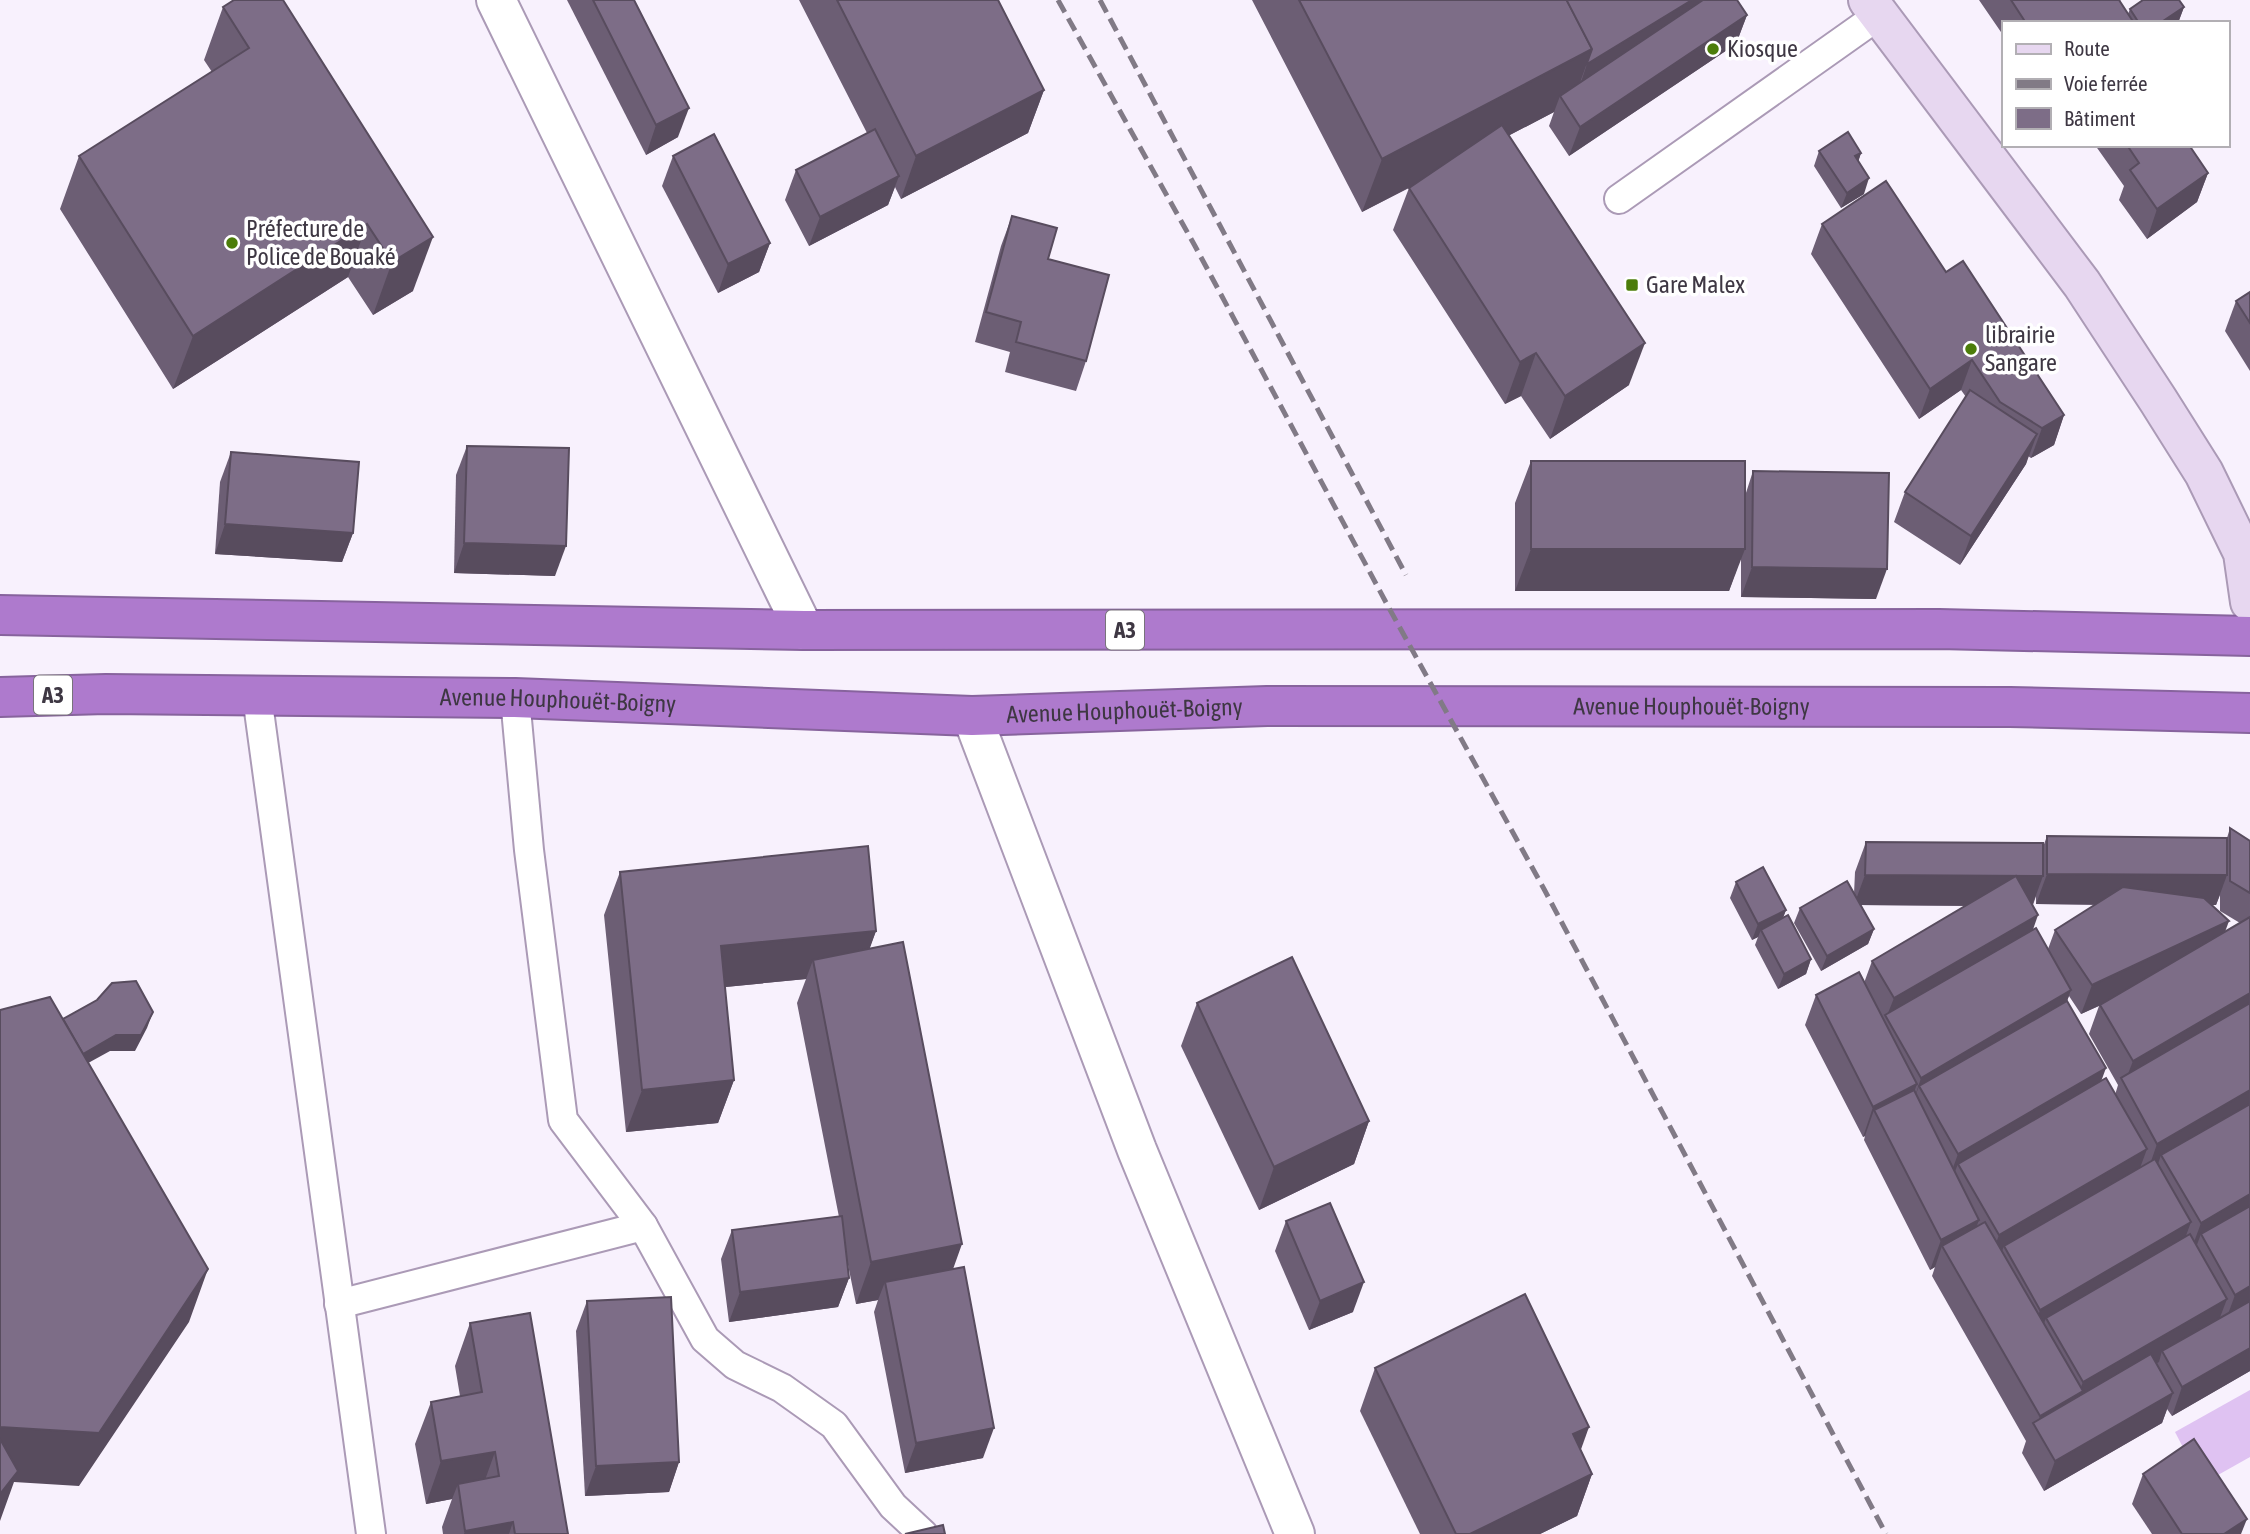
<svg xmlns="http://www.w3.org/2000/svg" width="2250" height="1534" font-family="'Asap Condensed',sans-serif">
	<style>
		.green { fill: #dfc2f2 }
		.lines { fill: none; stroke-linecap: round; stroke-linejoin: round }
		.lane-casing { stroke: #ab9ab6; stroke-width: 32 }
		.street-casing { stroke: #ab9ab6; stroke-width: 42 }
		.secondary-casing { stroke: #ab9ab6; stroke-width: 42 }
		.highway-casing { stroke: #87639d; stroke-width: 42 }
		.lane { stroke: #fff; stroke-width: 28 }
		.street { stroke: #fff; stroke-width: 38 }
		.secondary { stroke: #e7d7f0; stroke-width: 38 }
		.highway { stroke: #ae7acd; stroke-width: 38 }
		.rail { stroke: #817a86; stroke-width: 5; stroke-dasharray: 14 7; stroke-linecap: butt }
		.wall { fill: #6c5e74; fill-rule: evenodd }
		.shaded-wall { fill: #584c5e }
		.building { fill: #7d6d87; stroke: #584c5e; stroke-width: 2 }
		.poi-dot { fill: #4c7d0a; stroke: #fff; stroke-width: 2.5 }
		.labels { text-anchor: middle; stroke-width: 7; stroke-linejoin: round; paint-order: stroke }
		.shield { fill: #fff; stroke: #78737b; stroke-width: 2 }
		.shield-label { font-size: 23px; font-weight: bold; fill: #3e3743 }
		.poi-label { font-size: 24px; fill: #3e3743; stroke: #fff; text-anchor: start }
		.street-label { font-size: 24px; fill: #3e3743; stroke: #fff }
	</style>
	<rect width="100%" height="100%" fill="#f8f1fd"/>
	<polygon class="green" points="2250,1390 2250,1457 2202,1484 2175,1432"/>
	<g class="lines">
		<defs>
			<g id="lane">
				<polyline points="1619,199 1879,15"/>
				<polyline points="257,696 371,1534"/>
				<polyline points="515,698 529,850 563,1120 643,1226 705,1339 735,1365 782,1388 834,1425 893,1506 923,1534"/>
				<polyline points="339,1304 643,1226"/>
			</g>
			<g id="street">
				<polyline points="496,0 804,630"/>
				<polyline points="972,716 1137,1150 1295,1534"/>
			</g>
			<polyline id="secondary" points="1868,0 2082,284 2158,400 2204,473 2243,553 2250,602"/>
			<g id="highway">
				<polyline points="0,615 804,630 1939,629 2250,636"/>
				<path id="s1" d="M0 697 106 694 515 698 972 716 1267 706 2010 707 2250 713"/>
			</g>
		</defs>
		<use href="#lane" class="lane-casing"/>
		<use href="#street" class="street-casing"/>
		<use href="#secondary" class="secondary-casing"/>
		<use href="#highway" class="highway-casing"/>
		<use href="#lane" class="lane"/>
		<use href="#street" class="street"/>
		<use href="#secondary" class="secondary"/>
		<use href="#highway" class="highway"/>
		<g class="rail">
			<polyline points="1058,0 1195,246 1389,608 1544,889 1886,1534"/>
			<polyline points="1100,0 1406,575"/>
		</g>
	</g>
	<g class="wall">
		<polygon points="567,0 634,0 678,137 646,155"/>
		<polygon points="799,0 998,0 1044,90 1028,133 901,199 895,187 888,205 809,246 785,200 796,170 867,133"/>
		<polygon points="1252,0 1567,0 1747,15 1736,44 1569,156 1549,126 1554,112 1508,136 1629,385 1550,439 1521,396 1505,404 1393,230 1409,188 1362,212"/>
		<polygon points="1979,0 2121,0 2119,1 2128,14 2130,9 2184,7 2178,23 2003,23 2003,35"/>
		<polygon points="223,7 413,291 373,315 348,277 173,389 60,209 79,156 212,72 204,60"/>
		<polygon points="2095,145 2189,145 2208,173 2197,202 2147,239 2119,200 2124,186"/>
		<polygon points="1819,151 1861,153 1858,162 1864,194 1841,208 1814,166"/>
		<polygon points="673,156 770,243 759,272 718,293 662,186"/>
		<polygon points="1012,216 1048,259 1086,361 1076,391 1005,372 1010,352 975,342 1001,246"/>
		<polygon points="1822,224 1946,272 2064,415 2054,445 2031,458 2028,456 2026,464 1960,565 1894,522 1905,492 1966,397 1961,390 1919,419 1811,254"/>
		<polygon points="2250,292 2250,371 2225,331 2236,301"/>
		<polygon points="467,446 555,576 454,573 456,475"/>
		<polygon points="231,452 353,533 342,562 215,554 220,482"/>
		<polygon points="1531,461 1745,496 1753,471 1876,599 1741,597 1741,557 1729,591 1515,591 1515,503"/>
		<path d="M2230 828 2250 841V1371L2172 1416 2167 1409 2162 1423 2044 1491 2022 1453 2026 1441 1932 1276 1935 1267 1930 1270 1864 1140 1865 1136 1863 1137 1805 1025 1816 995 1864 983 1872 961 1966 906 1861 905 1874 929 1868 944 1821 971 1794 923 1800 908 1854 894 1855 872 1866 842 2043 847 2047 836 2227 838ZM2220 895V911L2240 923 2225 932 2211 905H2216ZM2036 896V904L2095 905 2055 930 2048 949 2033 930V905ZM2069 996 2081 1014 2099 1006 2089 1034 2118 1085 2115 1095 2101 1081 2067 1001Z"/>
		<polygon points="620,872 876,931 869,949 953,1269 983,1458 905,1473 874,1312 878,1300 856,1304 847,1260 849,1278 838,1307 729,1322 721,1259 732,1230 839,1217 797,1003 806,979 725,987 734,1080 718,1123 626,1132 604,915"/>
		<polygon points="1736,882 1786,910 1783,918 1811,959 1806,974 1778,989 1755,945 1758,937 1752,940 1730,898"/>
		<polygon points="1197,1003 1369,1121 1354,1164 1259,1210 1181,1046"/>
		<polygon points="1286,1221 1353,1312 1309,1330 1275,1251"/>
		<polygon points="587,1301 679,1462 669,1492 585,1496 576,1331"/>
		<polygon points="470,1323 568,1534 443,1534 442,1527 452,1499 426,1504 415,1444 431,1402 460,1396 455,1366"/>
		<polygon points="1375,1368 1581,1450 1592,1474 1577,1516 1540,1534 1420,1534 1360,1411"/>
		<polygon points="2143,1474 2241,1534 2152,1534 2132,1504"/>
	</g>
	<g class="shaded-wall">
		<polygon points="1692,0 1717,0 1577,94 1587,64"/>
		<polygon points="2184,7 2178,23 2160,23"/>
		<polygon points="1747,15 1736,44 1569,156 1580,127"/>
		<polygon points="1592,49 1573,102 1560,96 1554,112 1362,212 1382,159"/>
		<polygon points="1044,90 1028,133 901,199 916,156"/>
		<polygon points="689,108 678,137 646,155 656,125"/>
		<polygon points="1861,153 1856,168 1855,156"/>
		<polygon points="2208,173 2197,202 2147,239 2157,209"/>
		<polygon points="899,176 888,205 809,246 820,217"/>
		<polygon points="1869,178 1864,194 1841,208 1847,193"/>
		<polygon points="367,224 348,277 173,389 193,336"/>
		<polygon points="433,237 413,291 373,315 392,262"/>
		<polygon points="770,243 759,272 718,293 728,264"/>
		<polygon points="1645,343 1629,385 1550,439 1565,396"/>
		<polygon points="1536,353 1521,396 1505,404 1520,362"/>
		<polygon points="1972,360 1961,390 1919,419 1930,389"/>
		<polygon points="2064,415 2054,445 2031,458 2042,428"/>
		<polygon points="2037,434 2026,464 1960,565 1971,536"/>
		<polygon points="225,524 353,533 342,562 215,554"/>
		<polygon points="464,543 566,546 555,576 454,573"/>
		<polygon points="1531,549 1745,549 1729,591 1515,591"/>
		<polygon points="1752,567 1887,569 1876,599 1741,597"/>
		<polygon points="2047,874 2227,875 2216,905 2036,904"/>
		<polygon points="1865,875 2043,876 2032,906 1854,905"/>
		<polygon points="1786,910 1780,925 1761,930 1758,937 1752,940 1758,924"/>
		<polygon points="2038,915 2028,944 1886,1018 1894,998"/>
		<polygon points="2229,921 2218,951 2081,1014 2092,985"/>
		<polygon points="1874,929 1868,944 1821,971 1827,956"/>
		<polygon points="876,931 861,973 813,960 806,979 705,989 721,946"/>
		<polygon points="1811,959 1806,974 1778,989 1784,974"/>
		<polygon points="2071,990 2060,1020 1919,1086 1911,1108 1921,1078"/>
		<polygon points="2250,993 2250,1016 2124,1084 2133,1061"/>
		<polygon points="153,1012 147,1028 135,1051 110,1051 50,1084 55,1069"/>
		<polygon points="2106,1068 2095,1098 1958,1164 1951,1181 1947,1184 1958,1154"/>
		<polygon points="734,1080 718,1123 626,1132 642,1090"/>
		<polygon points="1917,1084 1906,1114 1874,1110 1865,1136 1863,1137 1873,1107"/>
		<polygon points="2250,1090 2250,1114 2161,1155 2157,1167 2147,1173 2157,1144"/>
		<polygon points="1369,1121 1354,1164 1259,1210 1274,1167"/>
		<polygon points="2147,1149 2136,1179 2004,1246 1999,1259 1988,1265 1999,1235"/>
		<polygon points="2250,1194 2250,1218 2201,1234 2195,1250 2190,1253 2201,1223"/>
		<polygon points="1979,1220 1968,1250 1942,1246 1935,1267 1930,1270 1941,1240"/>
		<polygon points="2191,1222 2180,1252 2046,1318 2040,1334 2030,1340 2040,1310"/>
		<polygon points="962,1244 947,1286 885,1282 878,1300 856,1304 871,1262"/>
		<polygon points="208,1269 189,1322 79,1486 14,1482 0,1521 0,1427"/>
		<polygon points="849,1278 838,1307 729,1322 740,1292"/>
		<polygon points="1364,1282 1353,1312 1309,1330 1320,1301"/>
		<polygon points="2250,1286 2250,1310 2224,1325 2235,1295"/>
		<polygon points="2227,1299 2216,1328 2162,1351 2159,1362 2076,1409 2036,1429 2040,1416 2078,1394 2083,1382"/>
		<polygon points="2250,1348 2250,1371 2172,1416 2182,1387"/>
		<polygon points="2173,1393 2162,1423 2044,1491 2055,1461"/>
		<polygon points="1589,1427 1574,1469 1573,1434"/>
		<polygon points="994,1428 983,1458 905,1473 916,1443"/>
		<polygon points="495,1452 480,1494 458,1484 452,1499 426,1504 441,1461"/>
		<polygon points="679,1462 669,1492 585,1496 596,1466"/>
		<polygon points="1592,1474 1577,1516 1540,1534 1470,1534"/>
		<polygon points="2247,1519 2241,1534 2224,1534"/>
		<polygon points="513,1522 509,1534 464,1534 465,1531"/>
	</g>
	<g class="building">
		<polygon points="234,0 283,0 433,237 392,262 367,224 193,336 79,156 249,48 223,7"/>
		<polygon points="593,0 634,0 689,108 656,125"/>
		<polygon points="837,0 998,0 1044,90 916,156"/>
		<polygon points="1299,0 1567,0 1592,49 1382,159"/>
		<polygon points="1568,0 1692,0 1587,64 1587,63 1592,49 1567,1"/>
		<polygon points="1703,0 1737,0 1747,15 1580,127 1560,96"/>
		<polygon points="2011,0 2119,0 2134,23 2026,23"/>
		<polygon points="2143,0 2179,0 2184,7 2160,23 2139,23 2130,9"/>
		<polygon points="1502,125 1645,343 1565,396 1536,353 1520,362 1409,188"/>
		<polygon points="875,129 899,176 820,217 796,170"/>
		<polygon points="1848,132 1861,153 1855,156 1869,178 1847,193 1819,151"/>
		<polygon points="714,134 770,243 728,264 673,156"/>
		<polygon points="2127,145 2189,145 2208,173 2157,209 2130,170 2139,163"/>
		<polygon points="1886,181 1946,272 1963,261 2064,415 2042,428 2000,402 1972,360 1930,389 1822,224"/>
		<polygon points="1012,216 1057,228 1048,259 1109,275 1086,361 1016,342 1021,322 986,312"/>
		<polygon points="2250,292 2250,323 2236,301"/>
		<polygon points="1970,390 2037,434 1971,536 1905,492"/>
		<polygon points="467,446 569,448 566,546 464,543"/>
		<polygon points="231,452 359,462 353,533 225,524"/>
		<rect x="1531" y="461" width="214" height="88"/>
		<polygon points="1753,471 1889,473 1887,569 1752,567"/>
		<polygon points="2230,828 2250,841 2250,893 2230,881"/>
		<polygon points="2047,836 2227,838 2227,875 2047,874"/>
		<polygon points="1866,842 2043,843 2043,876 1865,875"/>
		<polygon points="868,846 876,931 721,946 734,1080 642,1090 620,872"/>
		<polygon points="1763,867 1786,910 1758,924 1736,882"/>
		<polygon points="2016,876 2038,915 1894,998 1872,961"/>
		<polygon points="1847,881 1874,929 1827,956 1800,908"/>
		<polygon points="2123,887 2204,898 2229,921 2092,985 2055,930"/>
		<polygon points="1788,915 1811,959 1784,974 1761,930"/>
		<polygon points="2250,917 2250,993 2133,1061 2100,1005"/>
		<polygon points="2036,928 2071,990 1921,1078 1885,1015"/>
		<polygon points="903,942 962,1244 871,1262 813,960"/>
		<polygon points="1292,957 1369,1121 1274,1167 1197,1003"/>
		<polygon points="1859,972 1917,1084 1873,1107 1816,995"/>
		<polygon points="136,981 153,1012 141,1035 116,1035 83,1054 63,1019 97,1000 112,983"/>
		<polygon points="50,997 208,1269 99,1433 0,1427 0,1010"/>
		<polygon points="2067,1001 2106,1068 1958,1154 1919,1086"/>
		<polygon points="2250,1003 2250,1090 2157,1144 2121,1078"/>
		<polygon points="2106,1078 2147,1149 1999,1235 1958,1164"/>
		<polygon points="1914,1090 1979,1220 1941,1240 1874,1110"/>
		<polygon points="2250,1104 2250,1194 2201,1223 2161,1155"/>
		<polygon points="2155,1159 2191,1222 2040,1310 2004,1246"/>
		<polygon points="1330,1203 1364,1282 1320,1301 1286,1221"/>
		<polygon points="2250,1206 2250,1286 2235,1295 2201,1234"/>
		<polygon points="842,1216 849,1278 740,1292 732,1230"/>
		<polygon points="1985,1222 2083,1391 2040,1416 1942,1246"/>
		<polygon points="2190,1234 2227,1299 2083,1382 2046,1318"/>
		<polygon points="964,1267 994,1428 916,1443 885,1282"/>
		<polygon points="1525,1294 1589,1427 1573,1434 1592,1474 1470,1534 1456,1534 1375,1368"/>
		<polygon points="671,1297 679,1462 596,1466 587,1301"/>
		<polygon points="2250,1301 2250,1348 2182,1387 2162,1351"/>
		<polygon points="530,1313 568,1534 515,1534 513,1522 465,1531 458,1484 499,1476 495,1452 441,1461 431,1402 482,1392 470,1323"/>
		<polygon points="2151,1354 2173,1393 2055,1461 2033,1423"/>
		<polygon points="0,1439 18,1471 0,1494"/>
		<polygon points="2194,1439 2247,1519 2224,1534 2182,1534 2143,1474"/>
		<polygon points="943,1525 945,1534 905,1534"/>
	</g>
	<g class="poi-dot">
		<circle cx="1713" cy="49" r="7"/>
		<circle cx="232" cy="243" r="7"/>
		<rect x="1625" y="278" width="14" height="14" rx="3.5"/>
		<circle cx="1971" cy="349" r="7"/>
	</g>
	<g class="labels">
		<g class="shield">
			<rect x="1106" y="610.5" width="38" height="39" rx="5"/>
			<rect x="34" y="675.5" width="38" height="39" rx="5"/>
		</g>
		<g class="shield-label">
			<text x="1125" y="638">A3</text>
			<text x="53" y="703">A3</text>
		</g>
		<g class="poi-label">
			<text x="1727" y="57">Kiosque</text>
			<text x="246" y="237">Préfecture de<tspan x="246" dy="28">Police de Bouaké</tspan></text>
			<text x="1646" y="293">Gare Malex</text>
			<text x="1985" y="343">librairie<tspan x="1985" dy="28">Sangare</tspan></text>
		</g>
		<g class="street-label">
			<text dy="8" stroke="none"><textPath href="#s1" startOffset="558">Avenue Houphouët-Boigny</textPath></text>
			<text dy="8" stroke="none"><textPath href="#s1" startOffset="1692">Avenue Houphouët-Boigny</textPath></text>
			<text dy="8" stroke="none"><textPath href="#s1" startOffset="1125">Avenue Houphouët-Boigny</textPath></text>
		</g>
	</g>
	<rect x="2002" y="21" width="228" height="126" fill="#ffffff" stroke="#b2afb4" stroke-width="2"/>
	<rect x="2016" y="44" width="35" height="10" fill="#e7d7f0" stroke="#b2afb4" stroke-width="2"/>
	<text x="2064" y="56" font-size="21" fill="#3e3743">Route</text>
	<rect x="2016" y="79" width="35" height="10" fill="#817a86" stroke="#b2afb4" stroke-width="2"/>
	<text x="2064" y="91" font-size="21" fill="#3e3743">Voie ferrée</text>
	<rect x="2016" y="108" width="35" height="21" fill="#7d6d87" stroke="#b2afb4" stroke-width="2"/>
	<text x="2064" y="126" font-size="21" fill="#3e3743">Bâtiment</text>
</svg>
